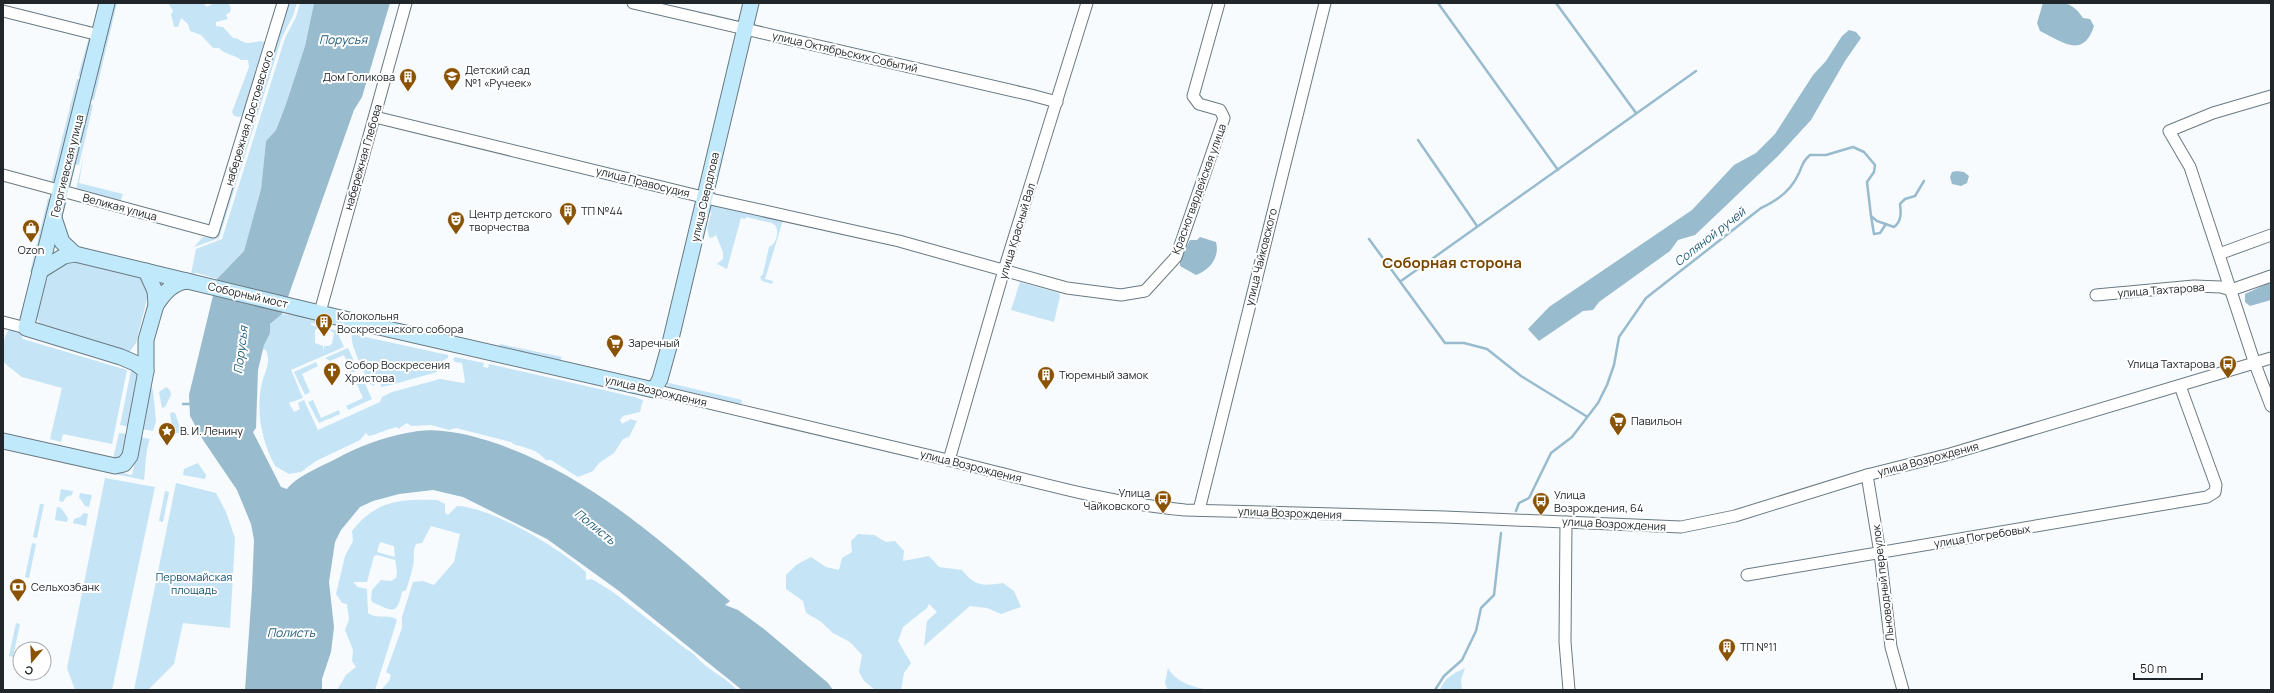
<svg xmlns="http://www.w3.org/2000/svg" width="2274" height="693" font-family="Manrope,sans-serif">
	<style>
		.green { fill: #c5e4f6; fill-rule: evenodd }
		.water { fill: #98bbce }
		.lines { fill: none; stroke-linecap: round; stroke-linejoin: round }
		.stream { stroke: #98bbce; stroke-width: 2.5 }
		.street-casing { stroke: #6a7982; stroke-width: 13 }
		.secondary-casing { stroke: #6a7982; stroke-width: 17 }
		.street { stroke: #fff; stroke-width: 11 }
		.secondary { stroke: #c0eafb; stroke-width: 15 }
		.labels { text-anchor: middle; stroke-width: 4; stroke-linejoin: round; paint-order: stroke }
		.street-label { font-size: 11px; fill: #202629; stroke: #fff }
		.poi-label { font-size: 11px; fill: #202629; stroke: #fff; text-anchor: start }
		.park-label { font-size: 11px; fill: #14536f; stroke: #fff }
		.water-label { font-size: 12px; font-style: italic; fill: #1e5b77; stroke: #fff }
		.district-label { font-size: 15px; font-weight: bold; fill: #794700; stroke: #fff }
	</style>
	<rect width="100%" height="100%" fill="#f7fbfd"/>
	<g class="green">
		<polygon points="113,3 117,3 94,100 89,99"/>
		<path d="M168 3H203L207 7 214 3H228L231 8 230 12 226 15 228 19 216 22V26L223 27 233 38C239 38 242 43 248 43 255 43 258 40 265 42L268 47 252 100 240 117 234 116 232 112 249 67 248 60H241C234 54 225 55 219 48H213L201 35 190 31 188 24 181 18 178 27H174L171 14 173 11Z"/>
		<polygon points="288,3 297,3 293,16 282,37 219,238 194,247 203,237 217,238"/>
		<polygon points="300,3 314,3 305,46 286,104 276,130 266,141 261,189 244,251 217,279 197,273 191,274 196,249 222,239 285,38 296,17"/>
		<polygon points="89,37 91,39 82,76 78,76"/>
		<polygon points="77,79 82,80 56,183 53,184 51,183"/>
		<polygon points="89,104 93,105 79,165 74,164"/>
		<polygon points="84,154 79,183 123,194 120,202 76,190"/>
		<polygon points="48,198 50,200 33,273 30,272"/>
		<path d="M709 204 784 217 765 279 773 281 772 284 762 281 760 277 763 274 769 247C776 244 779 234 776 226L772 223 746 217 745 219 741 218 727 269 717 264 723 259V252L716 235 712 238 709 237 707 228 711 214Z"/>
		<polygon points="68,260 142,277 150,287 136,343 129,353 41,327 36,316 49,273"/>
		<polygon points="1020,282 1059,293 1060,296 1054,322 1011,310"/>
		<path d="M282 314 307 317 326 326 311 323V325L326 329 318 328 315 330V343L323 346 324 352V346H329L332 344 334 333 328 329 341 331 339 336 344 347 291 370 303 398 289 403 294 412 300 409 298 403 304 400 318 430 380 402 382 397 392 392 440 379 463 383 465 382 462 363 455 362 453 359 455 357 484 363 483 367 488 368 489 364 634 397 643 400 640 412 623 416 620 420 622 424 628 420 627 423 630 419 637 421 629 437 623 439 614 453 599 463 593 471 578 477 551 460H546C540 454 535 450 526 448 520 445 517 447 511 442L456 428 449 430 431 425 411 426 407 423 398 429 397 427C387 429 378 434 369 436L366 433 360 440 316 461 301 472 289 474 275 466C263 443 256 415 261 388 263 373 272 365 266 350L263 349C264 340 270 334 270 324Z"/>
		<path d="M10 329 19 331 23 339 127 370 112 444 63 434 61 442 50 439 62 388 22 377 3 362C3 352 2 336 10 329Z"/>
		<path d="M352 334 448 355V358L438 363 437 372 387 386 381 387V379H376L374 386 370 384C365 374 349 344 352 334Z"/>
		<polygon points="500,344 562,357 559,363 498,348"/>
		<polygon points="348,348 358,370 352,373 344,355 330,361 325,358"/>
		<polygon points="316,362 318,366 302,374 310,392 305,395 294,372"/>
		<polygon points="132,366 139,372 130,427 120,425"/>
		<polygon points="362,377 372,399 348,410 346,406 363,398 355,380"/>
		<polygon points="667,383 669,383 742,400 741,405 668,388"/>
		<polygon points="150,386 153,390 156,421 153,431 142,429"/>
		<polygon points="166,387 170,390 171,395 165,407 162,408 159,392"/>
		<polygon points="313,400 321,418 339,410 340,414 319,423 308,402"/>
		<polygon points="172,412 175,413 182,433 176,433 174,437 170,414"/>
		<polygon points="119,433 128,434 122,457 113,459"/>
		<path d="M140 437 150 439C145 452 146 466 144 480L62 463V461L132 475Z"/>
		<polygon points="198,463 206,475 205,479 183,475 184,469"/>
		<polygon points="105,478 155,487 112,690 75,690 67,668"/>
		<polygon points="176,483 216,493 226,512 235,538 230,628 183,623 174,664 148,690 134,690"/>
		<polygon points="61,489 73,491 72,495 66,497 63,502 59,501"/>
		<polygon points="165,491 169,492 163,522 159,521"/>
		<polygon points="80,493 92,495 89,507 85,506 79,497"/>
		<path d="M437 500 445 504V513L448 515 457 506C492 507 560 549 586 572V580L592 579 613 592 686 649C697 655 696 658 705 665 716 674 727 679 737 690H381L389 681 391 675 386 672 402 628V617L413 582 423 581 434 585 454 562 460 534 431 526 422 543 416 544C412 551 415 558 413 566 411 574 409 582 406 590L402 592C398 609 396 614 379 605 374 603 374 604 371 600L372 590 381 580 391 581 396 578 397 573 395 558V560L377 555 374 556 367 582H353L358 587 367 589 368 613C377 620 389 613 397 620L375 690H337L346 675 356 667 352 661 353 650 345 630 349 620 347 604 342 603 336 594 345 556 353 541 352 531C376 500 401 499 437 500ZM380 542 394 546 395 557 377 552Z"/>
		<polygon points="40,504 44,504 37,538 33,537"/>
		<polygon points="57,507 61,508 68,518 67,522 55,520"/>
		<polygon points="84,513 88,514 86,526 73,523 74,519 80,517"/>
		<path d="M858 534 874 535 886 542 895 541 904 551 903 561 929 556 939 567 962 570C976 587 982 586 1003 583L1014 591 1021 607 1001 614 987 608 970 606 924 646 927 621 937 612 929 604 927 608 903 627 898 641 911 663 904 673 901 690H875L864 681 859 672 862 655 850 642 833 633 820 621 806 613 803 601 786 589V575L796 565 811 557 826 567 839 570 842 558 852 552 851 541Z"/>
		<polygon points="32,543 36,544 29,578 25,577"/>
		<polygon points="16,623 20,624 13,657 9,656"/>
		<path d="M1168 668C1176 683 1195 688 1211 690H1168L1165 683Z"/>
		<path d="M1465 668 1461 680 1462 690H1440C1444 678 1454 673 1465 668Z"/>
	</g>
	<g class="water">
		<path d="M314 3H390L362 97 354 110 282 314 270 324V333L264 345 258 370 256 428 253 432 281 487 287 489C297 475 328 464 343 455 367 443 391 435 418 431 440 428 467 434 489 441 581 471 653 533 724 596L730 601 725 605 738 610 764 629 828 683 833 690H742L619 591 547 539 463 497 433 490 399 494 373 501 360 507 341 530 335 542 329 582 334 627 331 652 322 679V690H245L252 589 254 540 251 524 237 490 203 440 190 416 189 395 217 279 244 251 261 189 266 141 276 130 286 104 305 46Z"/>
		<path d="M2043 3C2062 3 2071 0 2083 18L2090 19 2094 26C2083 60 2061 41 2040 31L2037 23Z"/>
		<polygon points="1849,30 1856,32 1861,38 1845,61 1811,120 1778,156 1695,235 1678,240 1670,251 1599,302 1593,310 1583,311 1539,341 1528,329 1549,307 1692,210 1734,165 1756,153 1775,134 1813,75 1826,61 1842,36"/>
		<polygon points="1957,171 1964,172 1969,176 1967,183 1961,186 1952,184 1950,177 1952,172"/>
		<path d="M1200 237 1216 242C1220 257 1210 270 1196 275L1180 266V259L1190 240H1197Z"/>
		<polygon points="2271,282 2271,300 2250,306 2245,302 2245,294"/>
	</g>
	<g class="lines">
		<g class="stream">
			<polyline points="1438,3 1558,170"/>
			<polyline points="1556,3 1636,113"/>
			<polyline points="1418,140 1477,226"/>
			<polyline points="1871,216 1874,234 1880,233 1886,224"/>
			<polyline points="1369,239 1445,343 1464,343 1487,349 1521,376 1586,416"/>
			<polyline points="1401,281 1696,71"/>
			<polyline points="183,404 193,404"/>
			<path d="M1516 511 1519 503 1529 498 1551 453 1572 437 1598 403 1607 385 1614 365 1619 337 1646 298 1761 208C1777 201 1792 189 1799 173 1803 164 1803 161 1810 155H1826L1853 147 1864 152 1875 165 1874 172 1867 182 1871 216 1877 221 1894 227C1902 221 1901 212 1900 204L1905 199 1915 196 1924 181"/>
			<polyline points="1435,690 1444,676 1462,660 1476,631 1481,608 1494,595 1501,533"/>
		</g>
		<defs>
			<g id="street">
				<polyline points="633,3 1031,95 1057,102"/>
				<polyline points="3,11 99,35"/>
				<polyline points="2271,96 2213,113 2169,131 2190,167 2255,364 2271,406"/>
				<polyline points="375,117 715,200 899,241 1067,288 1121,295 1145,291 1176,257 1224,118 1220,110 1199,104 1193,96 1219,3"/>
				<polyline points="3,175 213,232 283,3"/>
				<polyline points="2219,254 2271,235"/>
				<polyline points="2096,295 2194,286 2221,287 2231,290 2271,276"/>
				<polyline points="320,312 406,3"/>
				<polyline points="3,322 26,328"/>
				<path d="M654 390C752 413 850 436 948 460 1027 479 1104 503 1185 510L1445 517 1681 527 1735 516 1867 475 1950 454 2271 358"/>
				<polyline points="949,460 1004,270 1087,3"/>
				<polyline points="1867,475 1880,553 1891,647 1903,690"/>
				<polyline points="1199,510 1325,3"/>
				<polyline points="1566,522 1565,642 1569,690"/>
				<polyline points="1747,575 2207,497 2215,492 2216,485 2180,386"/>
			</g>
			<g id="secondary">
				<polyline points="107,3 26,328 121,357 135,363 146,371"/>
				<polyline points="54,218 62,242 75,254 353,321 654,390 660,379 670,343 751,3"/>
				<polyline points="40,271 64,256 75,254"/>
				<path d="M156 305C164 293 172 283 187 281"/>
				<polyline points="3,441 115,466 124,464 130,456 146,371 146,340 156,305 155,291 146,271"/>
			</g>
		</defs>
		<use href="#street" class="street-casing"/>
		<use href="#secondary" class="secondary-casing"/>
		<use href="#street" class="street"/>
		<use href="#secondary" class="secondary"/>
	</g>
	<defs>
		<symbol id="school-pin" viewBox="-11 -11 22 30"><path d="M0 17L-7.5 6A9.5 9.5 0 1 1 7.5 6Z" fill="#895303" stroke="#fff"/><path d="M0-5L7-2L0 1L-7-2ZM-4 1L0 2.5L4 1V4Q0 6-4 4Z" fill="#fff"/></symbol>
		<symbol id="building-pin" viewBox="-11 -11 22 30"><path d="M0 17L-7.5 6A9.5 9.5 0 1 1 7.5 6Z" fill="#895303" stroke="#fff"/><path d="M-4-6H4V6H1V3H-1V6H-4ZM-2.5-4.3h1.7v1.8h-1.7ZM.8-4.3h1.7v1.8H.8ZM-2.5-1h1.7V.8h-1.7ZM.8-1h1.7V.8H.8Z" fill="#fff"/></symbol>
		<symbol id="theatre-pin" viewBox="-11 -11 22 30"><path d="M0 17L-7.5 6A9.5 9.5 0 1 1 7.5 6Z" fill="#895303" stroke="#fff"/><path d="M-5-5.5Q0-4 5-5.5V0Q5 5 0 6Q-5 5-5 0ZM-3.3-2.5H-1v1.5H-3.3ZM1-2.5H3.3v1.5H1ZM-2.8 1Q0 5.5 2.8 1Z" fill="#fff"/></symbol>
		<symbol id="shop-pin" viewBox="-11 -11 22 30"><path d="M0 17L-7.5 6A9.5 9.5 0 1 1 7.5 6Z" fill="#895303" stroke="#fff"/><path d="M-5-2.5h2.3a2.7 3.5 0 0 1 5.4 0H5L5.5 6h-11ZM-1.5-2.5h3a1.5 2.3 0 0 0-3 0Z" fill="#fff"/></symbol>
		<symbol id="supermarket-pin" viewBox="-11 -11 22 30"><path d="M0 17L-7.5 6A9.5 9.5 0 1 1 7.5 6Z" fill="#895303" stroke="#fff"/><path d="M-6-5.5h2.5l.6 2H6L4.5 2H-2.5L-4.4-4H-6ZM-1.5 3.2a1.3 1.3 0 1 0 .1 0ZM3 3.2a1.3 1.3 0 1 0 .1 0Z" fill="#fff"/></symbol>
		<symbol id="bus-pin" viewBox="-11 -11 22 30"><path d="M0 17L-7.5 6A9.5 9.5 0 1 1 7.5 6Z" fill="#895303" stroke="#fff"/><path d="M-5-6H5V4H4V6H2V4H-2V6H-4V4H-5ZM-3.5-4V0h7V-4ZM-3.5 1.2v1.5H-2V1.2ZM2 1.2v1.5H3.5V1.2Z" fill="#fff"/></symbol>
		<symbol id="church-pin" viewBox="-11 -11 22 30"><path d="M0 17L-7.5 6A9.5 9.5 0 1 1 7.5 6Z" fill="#895303" stroke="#fff"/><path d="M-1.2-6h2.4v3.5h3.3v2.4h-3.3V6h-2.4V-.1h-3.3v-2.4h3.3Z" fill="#fff"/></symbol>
		<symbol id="sight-pin" viewBox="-11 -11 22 30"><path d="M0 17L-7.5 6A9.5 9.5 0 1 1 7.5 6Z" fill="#895303" stroke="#fff"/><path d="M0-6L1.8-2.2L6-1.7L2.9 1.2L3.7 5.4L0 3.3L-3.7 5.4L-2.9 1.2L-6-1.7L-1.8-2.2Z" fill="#fff"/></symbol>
		<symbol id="bank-pin" viewBox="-11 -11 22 30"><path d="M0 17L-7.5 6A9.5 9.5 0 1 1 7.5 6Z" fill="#895303" stroke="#fff"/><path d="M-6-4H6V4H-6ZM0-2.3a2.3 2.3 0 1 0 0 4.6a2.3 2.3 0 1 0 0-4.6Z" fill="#fff"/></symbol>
	</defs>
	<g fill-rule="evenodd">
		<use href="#school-pin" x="442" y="66" width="20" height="27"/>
		<use href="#building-pin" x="398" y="67" width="20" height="27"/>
		<use href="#building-pin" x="558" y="201" width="20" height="27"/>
		<use href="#theatre-pin" x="446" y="210" width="20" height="27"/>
		<use href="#shop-pin" x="21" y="218" width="20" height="27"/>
		<use href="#building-pin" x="314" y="312" width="20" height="27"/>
		<use href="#supermarket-pin" x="605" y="333" width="20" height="27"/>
		<use href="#bus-pin" x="2218" y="354" width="20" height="27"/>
		<use href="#church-pin" x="322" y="361" width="20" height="27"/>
		<use href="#building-pin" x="1036" y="365" width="20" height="27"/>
		<use href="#supermarket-pin" x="1608" y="411" width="20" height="27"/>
		<use href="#sight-pin" x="157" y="421" width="20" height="27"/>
		<use href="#bus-pin" x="1153" y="489" width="20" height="27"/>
		<use href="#bus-pin" x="1531" y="491" width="20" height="27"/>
		<use href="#bank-pin" x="8" y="577" width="20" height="27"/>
		<use href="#building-pin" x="1717" y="637" width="20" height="27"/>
	</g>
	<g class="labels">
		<g class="street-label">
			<text transform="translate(845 52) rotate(13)" y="4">улица Октябрьских Событий</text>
			<text transform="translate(249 118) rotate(-73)" y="4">набережная Достоевского</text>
			<text transform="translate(363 157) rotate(-74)" y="4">набережная Глебова</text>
			<text transform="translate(67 166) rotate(-76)" y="4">Георгиевская улица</text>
			<text transform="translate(643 182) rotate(14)" y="4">улица Правосудия</text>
			<text transform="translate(1199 189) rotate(-70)" y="4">Красногвардейская улица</text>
			<text transform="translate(705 197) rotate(-77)" y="4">улица Свердлова</text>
			<text transform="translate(120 207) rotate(15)" y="4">Великая улица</text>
			<text transform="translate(1017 231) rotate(-73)" y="4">улица Красный Вал</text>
			<text transform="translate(1261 257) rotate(-76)" y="4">улица Чайковского</text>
			<text transform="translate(2161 290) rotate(-4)" y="4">улица Тахтарова</text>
			<text transform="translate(248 295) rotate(13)" y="4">Соборный мост</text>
			<text transform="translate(656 391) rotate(13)" y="4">улица Возрождения</text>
			<text transform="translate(1928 459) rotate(-15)" y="4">улица Возрождения</text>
			<text transform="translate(971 466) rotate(14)" y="4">улица Возрождения</text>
			<text transform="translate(1290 513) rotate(2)" y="4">улица Возрождения</text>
			<text transform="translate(1614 524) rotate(3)" y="4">улица Возрождения</text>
			<text transform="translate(1982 536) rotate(-9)" y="4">улица Погребовых</text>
			<text transform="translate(1883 583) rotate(-97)" y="4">Льноводный переулок</text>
		</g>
		<g class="poi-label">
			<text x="465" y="74">Детский сад<tspan x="465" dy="13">№1 «Ручеек»</tspan></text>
			<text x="395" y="81" text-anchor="end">Дом Голикова</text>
			<text x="581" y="215">ТП №44</text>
			<text x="469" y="218">Центр детского<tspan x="469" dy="13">творчества</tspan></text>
			<text x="31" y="254" text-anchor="middle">Ozon</text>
			<text x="337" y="320">Колокольня<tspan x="337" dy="13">Воскресенского собора</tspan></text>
			<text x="628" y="347">Заречный</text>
			<text x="2215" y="368" text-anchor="end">Улица Тахтарова</text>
			<text x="345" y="369">Собор Воскресения<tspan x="345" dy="13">Христова</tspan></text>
			<text x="1059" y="379">Тюремный замок</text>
			<text x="1631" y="425">Павильон</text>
			<text x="180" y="435">В. И. Ленину</text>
			<text x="1150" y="497" text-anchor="end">Улица<tspan x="1150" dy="13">Чайковского</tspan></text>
			<text x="1554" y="499">Улица<tspan x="1554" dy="13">Возрождения, 64</tspan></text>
			<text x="31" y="591">Сельхозбанк</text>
			<text x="1740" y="651">ТП №11</text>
		</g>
		<g class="park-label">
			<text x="194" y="581">Первомайская<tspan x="194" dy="13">площадь</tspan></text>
		</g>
		<g class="water-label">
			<text x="343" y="44">Порусья</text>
			<text transform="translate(1710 237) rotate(-38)" y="4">Соляной ручей</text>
			<text transform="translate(241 350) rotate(-83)" y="4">Порусья</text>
			<text transform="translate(595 527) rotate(39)" y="4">Полисть</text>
			<text x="291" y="637">Полисть</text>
		</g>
		<g class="district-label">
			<text x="1452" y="268">Соборная сторона</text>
		</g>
	</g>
	<rect width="2274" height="693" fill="none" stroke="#202629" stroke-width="8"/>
	<g transform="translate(32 661) rotate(199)"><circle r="19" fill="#ffffff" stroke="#a6a8a9"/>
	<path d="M0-3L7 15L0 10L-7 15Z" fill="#895303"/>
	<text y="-6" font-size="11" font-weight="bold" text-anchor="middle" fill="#202629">С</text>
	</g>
	<path d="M2134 673v6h68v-6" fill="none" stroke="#202629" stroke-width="2"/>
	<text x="2140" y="673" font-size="12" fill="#202629" stroke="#ffffff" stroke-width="3" paint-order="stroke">50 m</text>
</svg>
